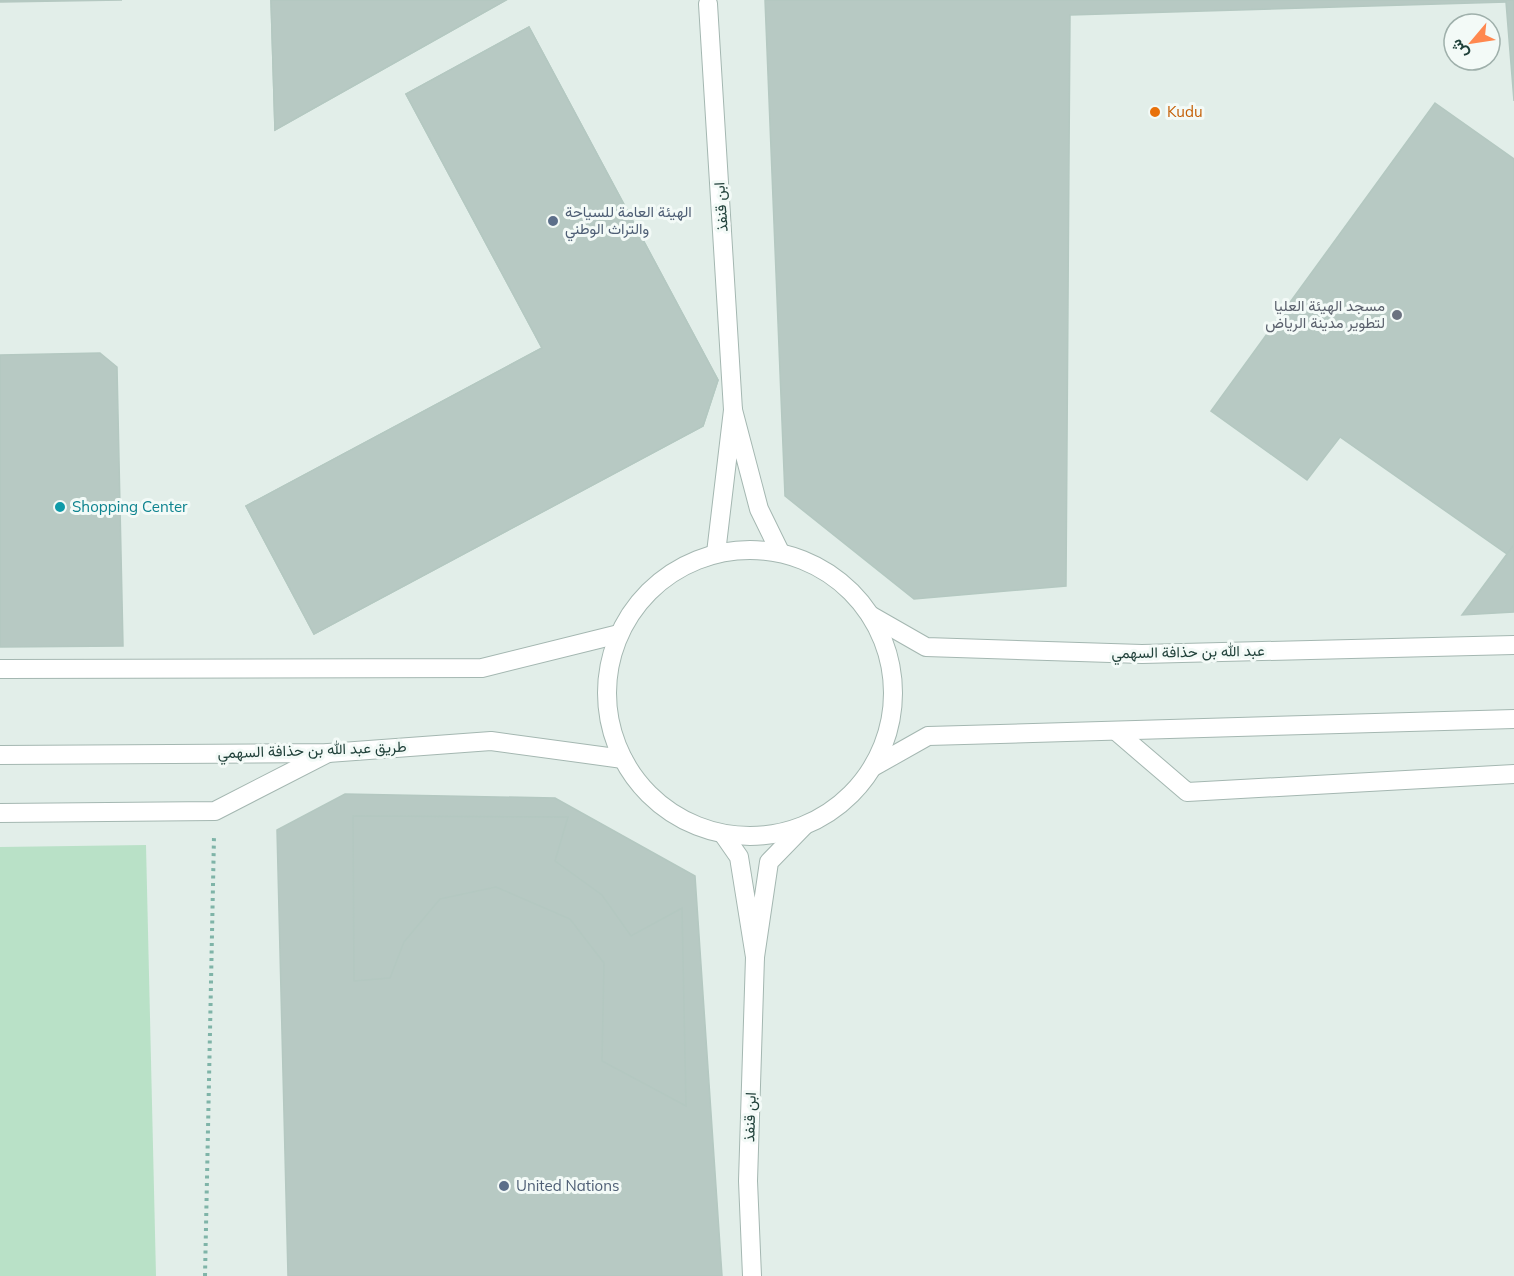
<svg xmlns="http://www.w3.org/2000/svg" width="1514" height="1276" font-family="Mulish,Vazirmatn,sans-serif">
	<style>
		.green { fill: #b9e1c7 }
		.building { fill: #b7c9c3; stroke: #b4c8c1; stroke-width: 1.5 }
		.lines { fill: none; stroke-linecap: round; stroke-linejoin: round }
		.minor-casing { stroke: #a4b7b1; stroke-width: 20 }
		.tertiary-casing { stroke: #a4b7b1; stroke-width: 20 }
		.path { stroke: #7fb4a8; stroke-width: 4; stroke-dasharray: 3 4.5; stroke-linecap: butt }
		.minor { stroke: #fff; stroke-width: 18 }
		.tertiary { stroke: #fff; stroke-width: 18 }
		.food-dot { fill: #e8710a; stroke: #f3faf7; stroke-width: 2 }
		.service-dot { fill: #5c6f8a; stroke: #f3faf7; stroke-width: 2 }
		.worship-dot { fill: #6b7280; stroke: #f3faf7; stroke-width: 2 }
		.culture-dot { fill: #0f9aa8; stroke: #f3faf7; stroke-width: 2 }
		.labels { text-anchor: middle; stroke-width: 6; stroke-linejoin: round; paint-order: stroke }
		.food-label { font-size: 15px; fill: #c56008; stroke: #f3faf7; text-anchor: start }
		.street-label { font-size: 15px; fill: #20413a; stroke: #f3faf7 }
		.service-label { font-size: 15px; fill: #4e5e75; stroke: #f3faf7; text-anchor: start }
		.worship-label { font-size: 15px; fill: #5b616d; stroke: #f3faf7; text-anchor: end }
		.culture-label { font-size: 15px; fill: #0d838f; stroke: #f3faf7; text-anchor: start }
	</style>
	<rect width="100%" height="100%" fill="#e2eee9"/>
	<polygon class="green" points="146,845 156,1276 0,1276 0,847"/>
	<g class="building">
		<polygon points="0,0 122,0 0,2"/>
		<polygon points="271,0 506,0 275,130"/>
		<polygon points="271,0 506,0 275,130"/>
		<polygon points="765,0 1506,0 1506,2 1070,15 1066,586 914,599 785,496"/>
		<polygon points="1506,0 1514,0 1514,101 1506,2"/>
		<polygon points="529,27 718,380 703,426 314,634 246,506 542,348 406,94"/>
		<polygon points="529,27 718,380 703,426 314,634 246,506 542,348 406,94"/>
		<polygon points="1435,103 1514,159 1514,545 1507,554 1340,437 1307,480 1211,411"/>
		<polygon points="100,353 117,367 123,646 0,647 0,355"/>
		<polygon points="1514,545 1514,612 1462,615 1507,554"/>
		<polygon points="345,794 555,798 695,876 722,1276 288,1276 277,830"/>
		<polygon points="353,816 568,817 555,861 602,895 631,936 682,908 686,1106 602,1061 604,963 570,919 496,887 440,899 404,942 390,978 354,981"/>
	</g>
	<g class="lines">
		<defs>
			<g id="minor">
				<polyline points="708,4 733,410"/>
				<polyline points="716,553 733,410 759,509 780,552"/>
				<polyline points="1117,732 1187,792 1514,774"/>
				<polyline points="0,813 215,811 328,753"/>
				<polyline points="723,834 739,857 755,957 769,862 804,826"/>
				<polyline points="752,1276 748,1181 755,957"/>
			</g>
			<g id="tertiary">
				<circle cx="750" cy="693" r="143"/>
				<polyline points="870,615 926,647 1142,654 1514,645"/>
				<polyline points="0,669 482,668 619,634"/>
				<polyline points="0,755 328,753 491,741 623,759"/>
				<polyline points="873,767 928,736 1514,719"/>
			</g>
		</defs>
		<use href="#minor" class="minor-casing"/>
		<use href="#tertiary" class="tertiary-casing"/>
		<polyline class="path" points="205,1276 214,836"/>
		<use href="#minor" class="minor"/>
		<use href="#tertiary" class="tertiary"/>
	</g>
	<circle class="food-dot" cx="1155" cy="112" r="6"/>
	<g class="service-dot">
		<circle cx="553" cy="221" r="6"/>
		<circle cx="504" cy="1186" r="6"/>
	</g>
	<circle class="worship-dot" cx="1397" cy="315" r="6"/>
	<circle class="culture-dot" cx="60" cy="507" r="6"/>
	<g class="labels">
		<g class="food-label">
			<text x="1167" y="117">Kudu</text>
		</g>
		<g class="street-label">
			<text transform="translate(721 207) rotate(-94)" y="5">ابن قنفذ</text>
			<text transform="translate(1188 652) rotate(-1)" y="5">عبد الله بن حذافة السهمي</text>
			<text transform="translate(312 750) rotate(-2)" y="5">طريق عبد الله بن حذافة السهمي</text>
			<text transform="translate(750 1117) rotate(-88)" y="5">ابن قنفذ</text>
		</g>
		<g class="service-label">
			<text x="565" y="217">الهيئة العامة للسياحة<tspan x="565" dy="17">والتراث الوطني</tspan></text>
			<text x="516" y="1191">United Nations</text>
		</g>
		<g class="worship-label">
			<text x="1385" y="311">مسجد الهيئة العليا<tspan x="1385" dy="17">لتطوير مدينة الرياض</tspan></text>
		</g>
		<g class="culture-label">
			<text x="72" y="512">Shopping Center</text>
		</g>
	</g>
	<g transform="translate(1472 42) rotate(241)"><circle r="28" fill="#f3faf7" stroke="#9fb0ab" stroke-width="1.5"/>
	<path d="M0-4.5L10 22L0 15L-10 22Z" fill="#ff884f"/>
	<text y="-9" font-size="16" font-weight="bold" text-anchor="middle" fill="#20413a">ش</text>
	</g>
</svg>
